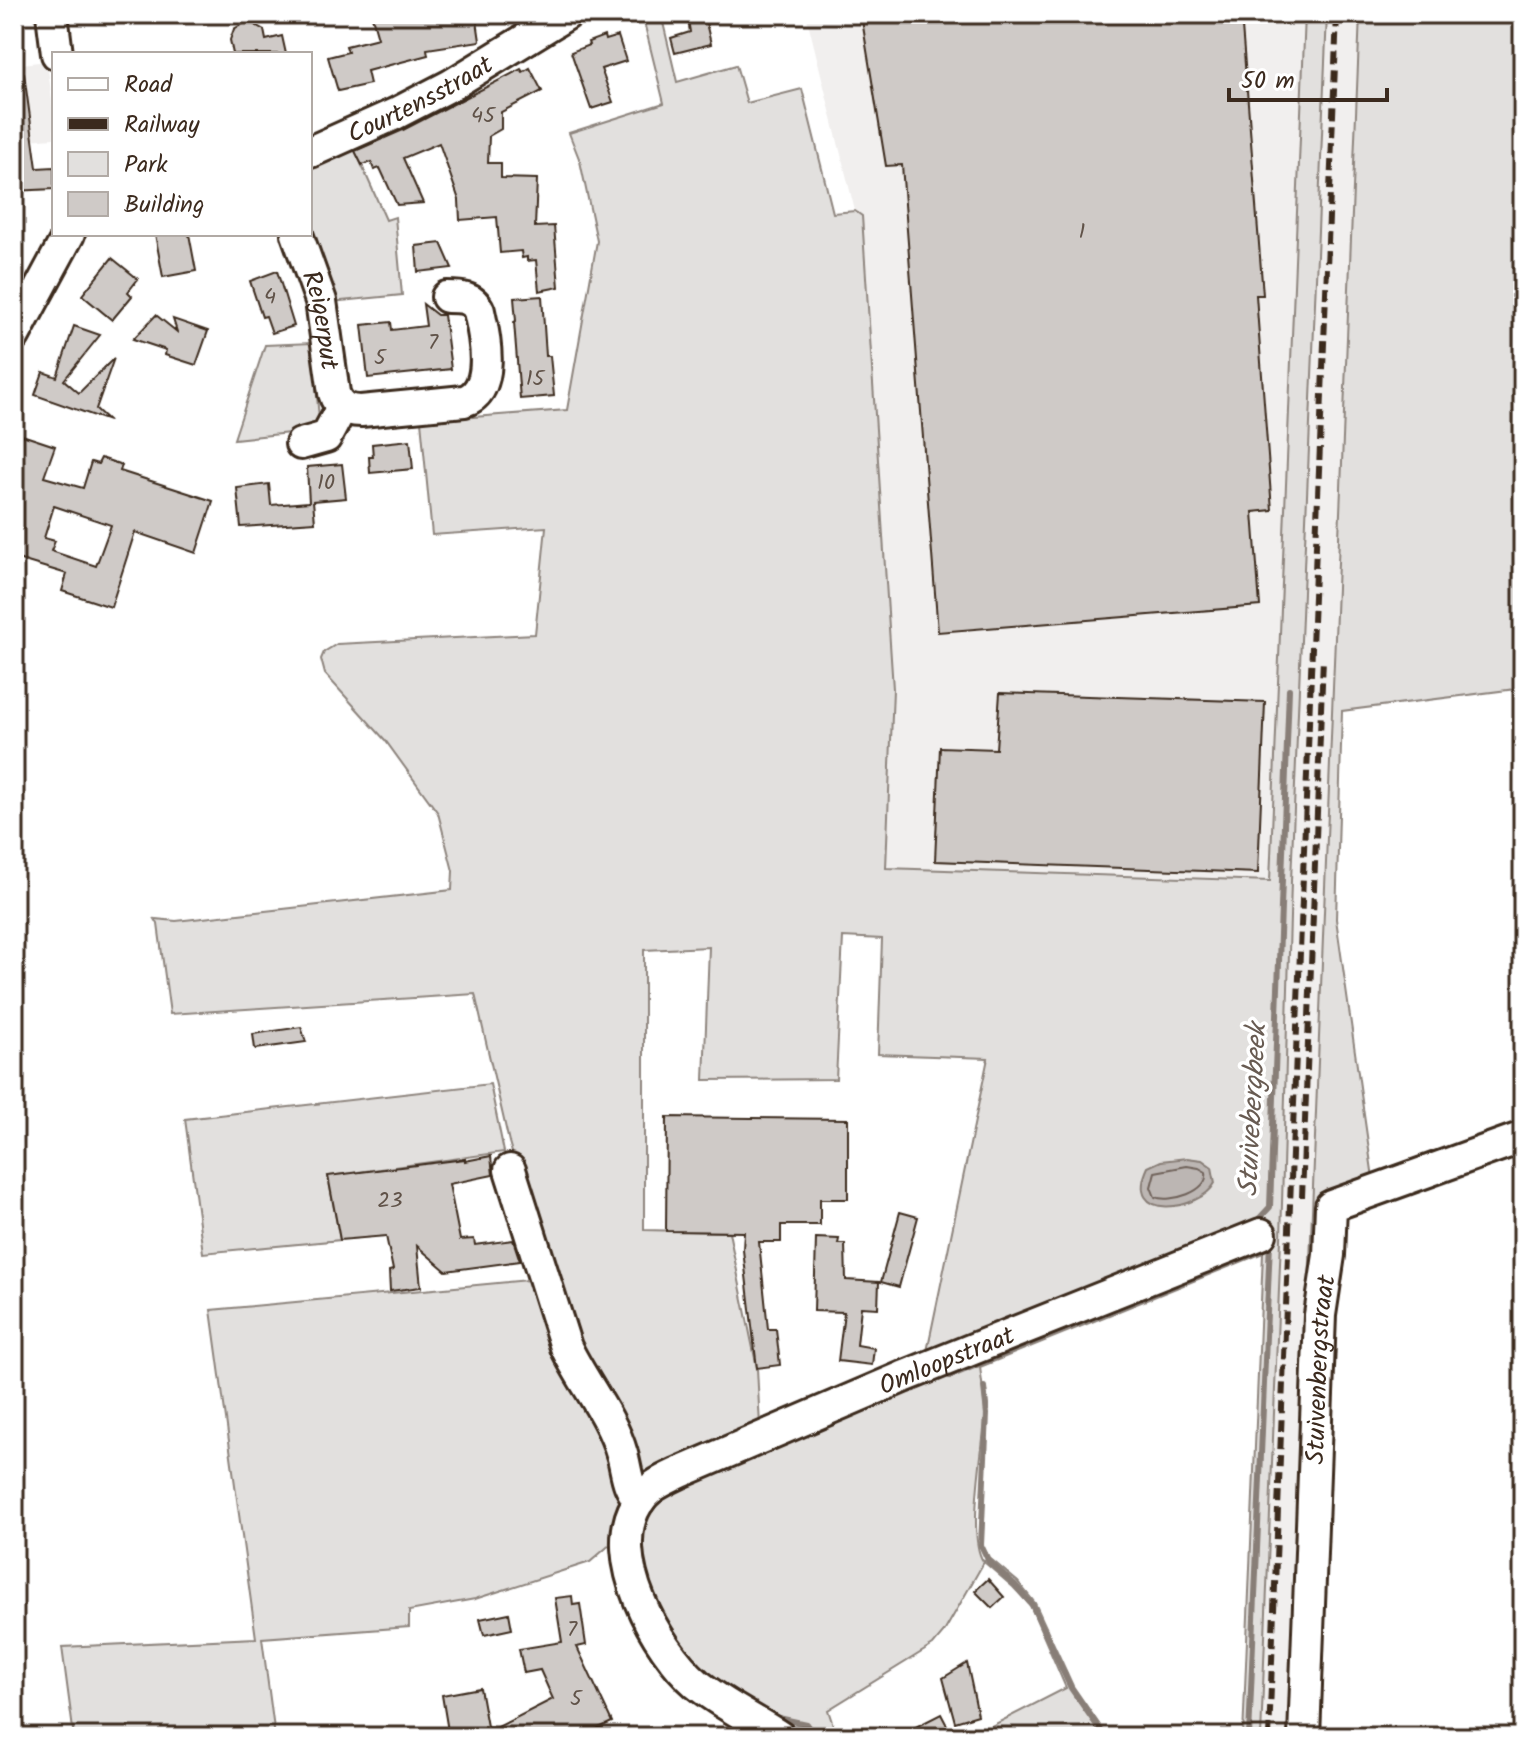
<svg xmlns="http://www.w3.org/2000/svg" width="1537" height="1751" font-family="Kalam,sans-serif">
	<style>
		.built { fill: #f1efee }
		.green { fill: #e2e0de; stroke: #8e857e; stroke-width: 2 }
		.water { fill: #bcb6b3; stroke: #887e77; stroke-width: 2 }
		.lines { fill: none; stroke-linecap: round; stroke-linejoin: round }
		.shore { stroke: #6f625a; stroke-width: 2 }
		.stream { stroke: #887e77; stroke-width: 6 }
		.building { fill: #cfcac7; stroke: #3b2a1e; stroke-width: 2; fill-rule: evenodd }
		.minor-casing { stroke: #3b2a1e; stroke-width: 36 }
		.minor { stroke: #fff; stroke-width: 30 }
		.rail { stroke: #3b2a1e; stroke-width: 6; stroke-dasharray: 12 6; stroke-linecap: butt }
		.labels { text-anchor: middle; stroke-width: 7; stroke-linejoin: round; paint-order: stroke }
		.number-label { font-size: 22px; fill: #605248 }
		.street-label { font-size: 26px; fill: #3b2a1e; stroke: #fff }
		.water-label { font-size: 28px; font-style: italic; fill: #685b52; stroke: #fff }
	</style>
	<rect width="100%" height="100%" fill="#fff"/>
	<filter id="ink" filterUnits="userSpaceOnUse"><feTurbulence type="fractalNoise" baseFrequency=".0125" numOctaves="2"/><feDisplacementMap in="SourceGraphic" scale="16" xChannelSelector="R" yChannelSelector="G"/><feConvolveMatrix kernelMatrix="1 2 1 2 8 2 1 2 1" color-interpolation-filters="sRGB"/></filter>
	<g filter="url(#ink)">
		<g class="built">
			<polygon points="806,14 1305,14 1271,881 885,869 893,689 862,216 855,211"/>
			<polygon points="1322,14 1363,14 1294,1737 1254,1737"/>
			<polygon points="47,61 54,117 54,138 14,141 14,65"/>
		</g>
		<g class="green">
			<path d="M642 14H661L677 82 736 65 747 103 802 89 833 213 855 211 862 216 893 689 886 868 1270 881 1305 14H1327L1291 881 1281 1239 1261 1737H1243L1263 1253 980 1367C982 1384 985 1401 985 1418 983 1450 967 1537 983 1561L992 1560 1018 1582 1035 1603 1073 1686 1108 1737H970L1066 1688 1030 1605 1013 1587 984 1562 944 1632 933 1645 828 1710 837 1737H794L685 1661 638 1566 644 1507 925 1361 988 1058 878 1054 882 939 843 937 836 1079 704 1080 709 947 644 950V1230L729 1232 757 1368 760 1426 669 1468 636 1478 545 1266 509 1142 475 994 170 1014 158 924 155 919 176 921 452 890 453 871 438 813 385 740 325 674 321 659 324 652 337 644 535 634 546 527 432 535 421 421 567 410 597 241 580 161 569 133 664 103Z"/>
			<polygon points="1360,14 1523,14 1523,688 1342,711 1336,919 1373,1178 1323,1201 1303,1436"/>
			<polygon points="352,143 386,220 395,217 402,295 331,302 310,234 310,160"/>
			<polygon points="312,343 319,418 308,431 234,439 265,345"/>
			<polygon points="490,1084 504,1152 328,1176 340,1240 203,1253 185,1119"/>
			<polygon points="539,1279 624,1482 620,1536 590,1562 475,1599 409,1611 409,1627 262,1638 275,1737 74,1737 62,1647 256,1638 211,1310"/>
		</g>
		<path class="water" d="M1187 1158 1202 1160 1212 1167 1215 1183C1200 1211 1122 1223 1148 1167L1161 1161Z"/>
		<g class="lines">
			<path class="shore" d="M1187 1166 1199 1168 1206 1172C1210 1192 1170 1203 1155 1197L1151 1187 1155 1172Z"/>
			<g class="stream">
				<polyline points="1255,1223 1270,1207 1289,689"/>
				<polyline points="950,1376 1127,1303"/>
				<polyline points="984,1387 987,1414 981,1545 989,1562 1015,1585 1032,1605 1071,1688 1105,1737"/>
				<polyline points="774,1717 806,1724 815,1737"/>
				<polyline points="1249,1737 1270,1242"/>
			</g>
		</g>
		<g class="building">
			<polygon points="385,14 476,14 480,41 427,49 428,55 367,71 370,84 338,91 328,57 348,52 346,46 378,38 372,17"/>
			<polygon points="687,14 704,14 711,44 675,53 671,38 690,32"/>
			<polygon points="861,14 1241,14 1263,295 1256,295 1272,510 1253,512 1260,606 938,632 902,165 886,166"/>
			<polygon points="248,21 264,30 266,40 282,36 286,54 233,54 230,40 234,29"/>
			<polygon points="604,36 605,40 618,36 626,61 601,69 613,102 591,109 571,52 589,45 588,42"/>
			<polygon points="530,68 542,91 501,112 501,129 489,136 488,163 501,163 501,178 537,179 535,227 554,226 559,287 539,291 536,260 527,261 527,257 522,258 521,251 500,253 497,217 460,220 459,200 439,143 403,158 423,203 397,205 380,168 374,170 371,162 362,165 355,151 403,130 521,69 523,72"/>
			<polygon points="24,74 37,168 54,167 54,189 14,191 14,173 18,172 14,131 14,75"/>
			<polygon points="155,234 189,234 196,271 163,277"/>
			<polygon points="441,243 452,268 418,272 416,246"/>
			<polygon points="112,258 138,279 128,292 132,296 112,320 82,295"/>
			<polygon points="277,271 294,326 272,333 266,316 262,317 250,281"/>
			<polygon points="542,296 546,356 550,356 554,396 520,399 514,322 516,321 514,298"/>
			<polygon points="423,304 437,315 444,315 451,369 368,378 362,325 391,322 392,330 426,326"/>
			<polygon points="156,315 177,332 173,319 208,331 196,365 165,355 166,350 133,339"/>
			<polygon points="74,326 100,335 64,380 79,393 114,358 96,409 109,421 35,395 43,372 57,377"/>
			<path d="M22 435 55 446 44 477 83 488 91 462 98 464 101 458 122 465 120 471 213 501 196 553 135 532 111 607 62 591 67 574 14 558V493L22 470 16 467 19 457 15 456ZM54 506 111 525 96 566 51 551 55 541 44 538Z"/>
			<polygon points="410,440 413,469 370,473 369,457 373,457 372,444"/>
			<polygon points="342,464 346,498 313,501 315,522 241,527 237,488 269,484 271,505 309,502 307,467"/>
			<polygon points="1000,693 1265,702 1258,873 935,861 940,747 996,749"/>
			<polygon points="301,1027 306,1042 255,1049 253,1034"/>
			<polygon points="667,1117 848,1119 848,1199 820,1199 820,1225 781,1225 781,1242 759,1242 768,1329 776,1329 780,1365 757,1368 743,1250 744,1232 666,1231"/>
			<polygon points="491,1156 493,1175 449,1184 460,1240 474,1239 475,1245 513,1240 520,1261 446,1271 417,1246 421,1287 390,1291 389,1271 393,1270 386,1236 340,1240 328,1176 465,1159 465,1161"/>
			<polygon points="900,1212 918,1217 899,1287 881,1282"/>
			<polygon points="816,1238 839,1239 838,1244 845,1244 846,1280 879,1282 878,1308 861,1307 857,1345 874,1348 872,1365 838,1361 844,1312 814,1311"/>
			<polygon points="988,1579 1004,1597 992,1608 975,1591"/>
			<polygon points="572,1596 573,1605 580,1604 586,1645 577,1647 612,1722 579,1737 449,1737 442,1695 480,1688 488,1732 553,1699 540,1670 524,1673 519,1649 562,1642 555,1598"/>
			<polygon points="509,1613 512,1629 484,1635 480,1619"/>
			<polygon points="967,1663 978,1715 955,1722 943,1678"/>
			<polygon points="941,1714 953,1737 896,1737"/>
		</g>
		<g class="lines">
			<defs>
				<g id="minor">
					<polyline points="52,14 57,54"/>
					<path id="s1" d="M310 152 395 114 451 85 567 14"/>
					<path id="s2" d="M297 234 321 301 334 393C338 407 348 411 361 411L464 401C496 391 485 337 479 311 473 297 461 297 447 297"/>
					<polyline points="14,336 69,234"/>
					<polyline points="301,444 326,437 342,407"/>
					<path d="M510 1170 566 1347C583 1383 611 1415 622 1454 627 1470 626 1487 640 1500"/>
					<path id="s3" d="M780 1737C753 1719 723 1705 697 1684 656 1649 605 1556 637 1504 647 1487 664 1480 681 1472L903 1377 1261 1234"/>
					<path id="s4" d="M1304 1737 1320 1315 1329 1255 1331 1206 1523 1137"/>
				</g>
			</defs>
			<use href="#minor" class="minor-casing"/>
			<use href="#minor" class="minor"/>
			<g class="rail">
				<polyline points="1302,1197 1323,658"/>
				<polyline points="1269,1737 1337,14"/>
			</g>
		</g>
	</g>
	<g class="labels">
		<g class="number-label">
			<text x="483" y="122">45</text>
			<text x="1082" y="238">1</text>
			<text x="270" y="303">4</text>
			<text x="433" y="349">7</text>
			<text x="380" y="364">5</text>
			<text x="535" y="385">15</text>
			<text x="326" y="489">10</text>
			<text x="390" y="1207">23</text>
			<text x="572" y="1636">7</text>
			<text x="576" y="1705">5</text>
		</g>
		<g class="street-label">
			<text dy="9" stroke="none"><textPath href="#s1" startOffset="122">Courtensstraat</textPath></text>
			<text dy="9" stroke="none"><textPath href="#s2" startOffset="90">Reigerput</textPath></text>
			<text dy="9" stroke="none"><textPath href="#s3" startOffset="644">Omloopstraat</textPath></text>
			<text dy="9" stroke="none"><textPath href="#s4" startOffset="368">Stuivenbergstraat</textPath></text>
		</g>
		<g class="water-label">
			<text transform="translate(1251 1110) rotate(-87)" y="10">Stuivebergbeek</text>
		</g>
	</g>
	<rect width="1537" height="1751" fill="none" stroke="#fff" stroke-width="48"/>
	<rect x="24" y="24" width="1489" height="1703" fill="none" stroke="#3b2a1e" stroke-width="3" filter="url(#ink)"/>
	<rect x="52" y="52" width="260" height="184" fill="#ffffff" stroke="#b1aaa5" stroke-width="2"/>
	<rect x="68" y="78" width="40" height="12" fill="#ffffff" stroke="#b1aaa5" stroke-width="2"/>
	<text x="124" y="92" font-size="24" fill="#3b2a1e">Road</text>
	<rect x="68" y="118" width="40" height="12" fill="#3b2a1e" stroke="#b1aaa5" stroke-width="2"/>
	<text x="124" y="132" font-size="24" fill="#3b2a1e">Railway</text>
	<rect x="68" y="152" width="40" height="24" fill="#e2e0de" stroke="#b1aaa5" stroke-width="2"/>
	<text x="124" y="172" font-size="24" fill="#3b2a1e">Park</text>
	<rect x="68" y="192" width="40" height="24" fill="#cfcac7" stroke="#b1aaa5" stroke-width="2"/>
	<text x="124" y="212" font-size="24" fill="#3b2a1e">Building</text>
	<path d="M1229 88v12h158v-12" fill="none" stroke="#3b2a1e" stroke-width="4"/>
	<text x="1241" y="88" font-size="24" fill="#3b2a1e" stroke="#ffffff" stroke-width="6" paint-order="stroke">50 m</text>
</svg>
